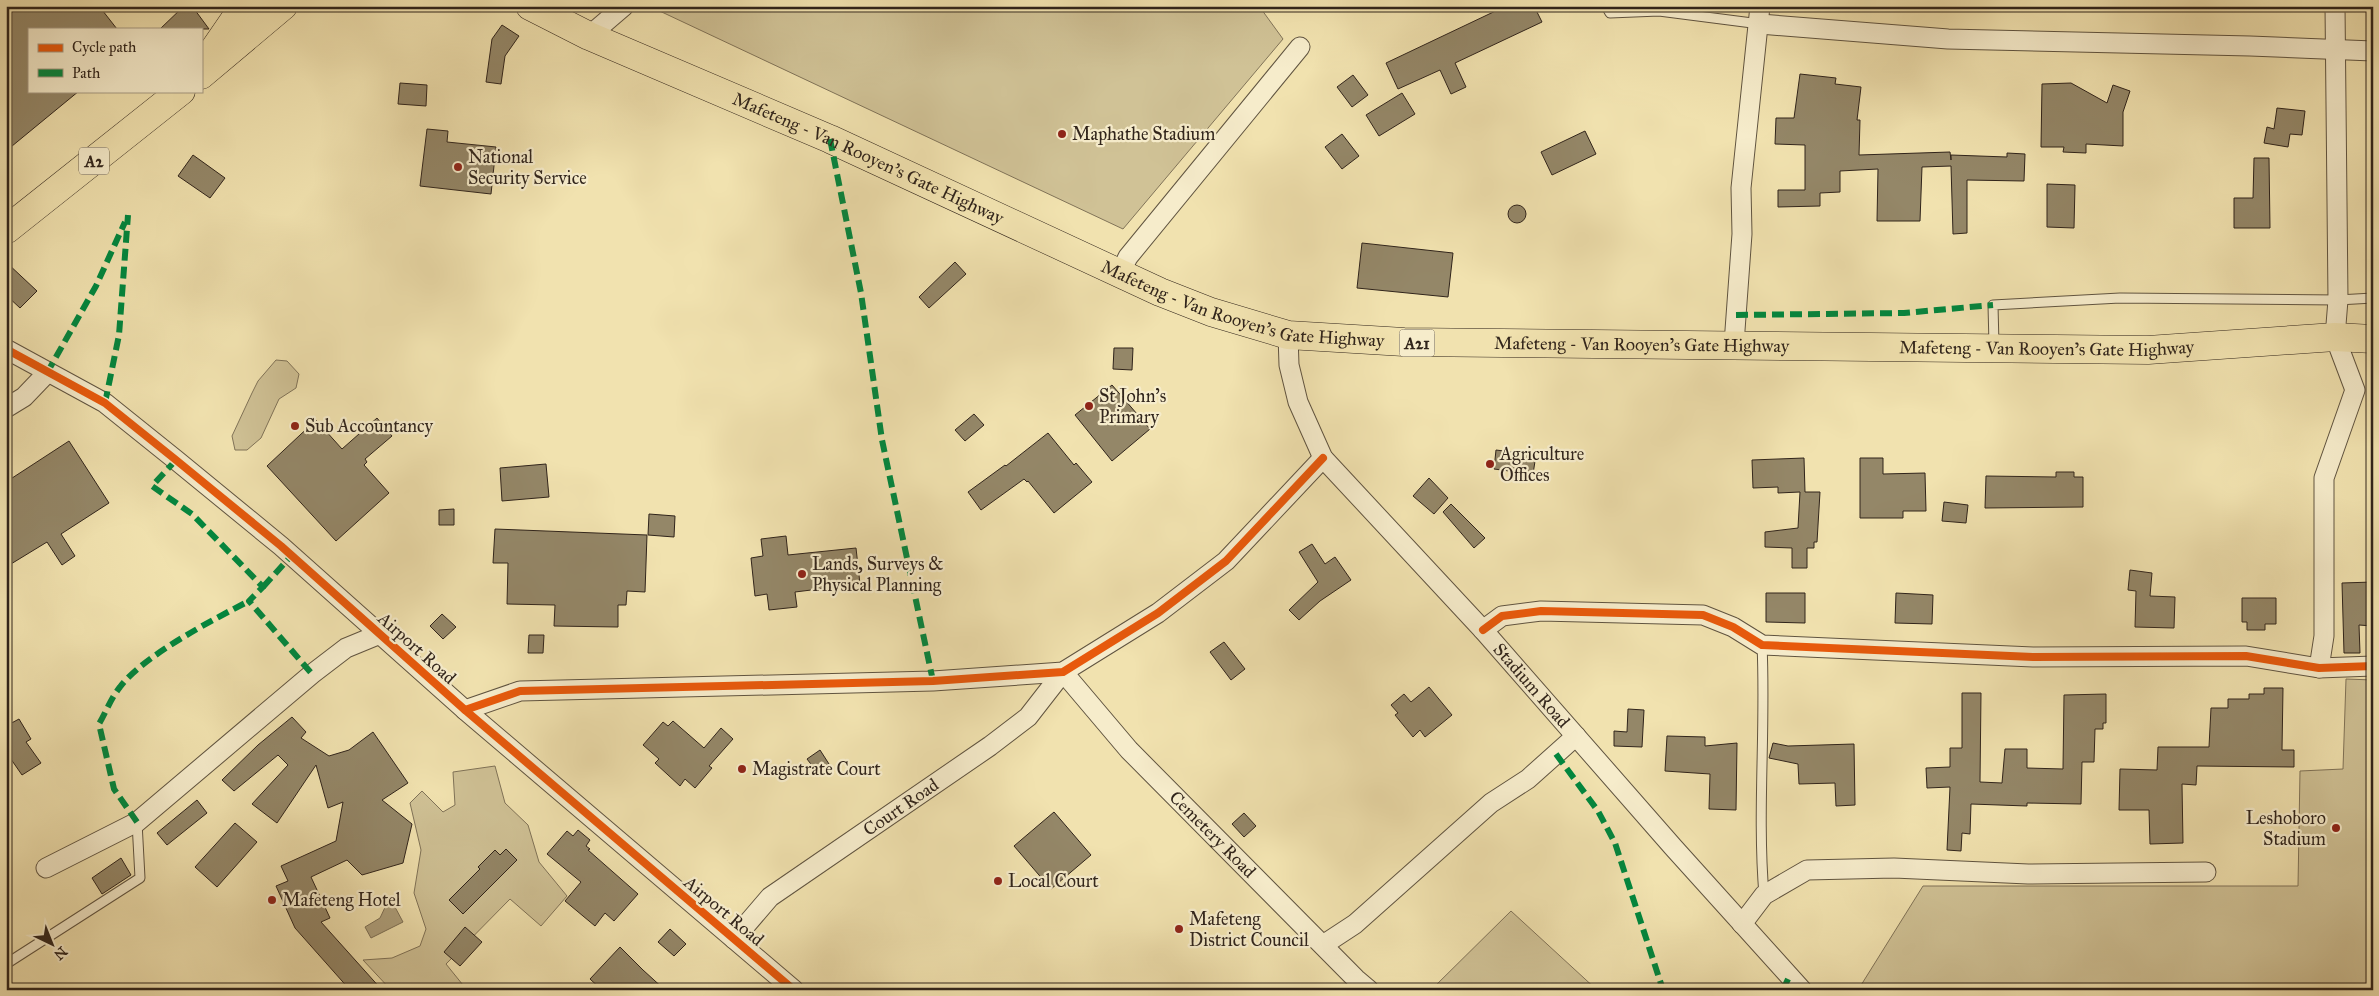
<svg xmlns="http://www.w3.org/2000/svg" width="2379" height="996" font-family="'IM FELL Great Primer',serif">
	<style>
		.green { fill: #d0c296; stroke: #807358 }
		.water { fill: #afa17d; stroke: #7c6f56 }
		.building { fill: #948768; stroke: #30241b }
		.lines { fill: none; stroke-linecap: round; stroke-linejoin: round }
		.lane-casing { stroke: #605440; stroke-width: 11 }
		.street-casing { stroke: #605440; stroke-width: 21 }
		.primary-casing { stroke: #30241b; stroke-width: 29 }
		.lane { stroke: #f6eccb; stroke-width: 9 }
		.street { stroke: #f6eccb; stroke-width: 19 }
		.primary { stroke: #f1e2af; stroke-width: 28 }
		.quiet { stroke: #00873e; stroke-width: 6; stroke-dasharray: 12 6; stroke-linecap: butt }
		.cycleway-casing { stroke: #f6eccb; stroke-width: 11 }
		.cycleway { stroke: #e8590c; stroke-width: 8 }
		.poi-dot { fill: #8f2418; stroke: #f6eccb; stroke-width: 2 }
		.labels { text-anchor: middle; stroke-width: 4.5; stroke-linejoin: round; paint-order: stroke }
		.shield { fill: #f6eccb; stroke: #6b6050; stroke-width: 1 }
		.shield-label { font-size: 16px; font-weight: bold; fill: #30241b }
		.poi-label { font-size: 18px; fill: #30241b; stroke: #f6eccb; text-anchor: start }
		.street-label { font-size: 18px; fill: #30241b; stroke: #f6eccb }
	</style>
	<rect width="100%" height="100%" fill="#f1e2af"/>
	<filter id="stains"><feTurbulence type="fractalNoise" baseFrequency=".004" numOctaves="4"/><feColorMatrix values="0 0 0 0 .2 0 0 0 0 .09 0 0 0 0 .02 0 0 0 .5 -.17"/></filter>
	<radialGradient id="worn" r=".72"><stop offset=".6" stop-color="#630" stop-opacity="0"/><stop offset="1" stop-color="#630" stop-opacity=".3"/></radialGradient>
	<g class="green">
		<polygon points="649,6 1259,6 1283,39 1123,229"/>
		<polygon points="276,360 287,361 299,374 296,388 279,399 261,438 247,450 235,450 232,436 252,393 258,381"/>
		<polygon points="2346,679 2373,680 2373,990 1858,990 1923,886 2298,886 2300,771 2343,769"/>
		<polygon points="495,766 505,803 528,825 539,862 567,896 541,926 510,899 446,964 467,990 429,990 426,985 391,990 363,960 392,958 420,946 426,929 414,893 421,850 410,803 422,791 443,812 455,805 453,772"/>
		<polygon points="1511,911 1597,990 1431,990"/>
	</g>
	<polygon class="water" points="388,901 396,903 395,907 403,922 371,938 365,927 380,918"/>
	<g class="building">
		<polygon points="6,6 99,6 117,29 29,29 29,91 79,91 6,151"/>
		<polygon points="184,6 192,6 209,29 160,29"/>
		<polygon points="1506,6 1534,6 1542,22 1455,63 1466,87 1451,94 1440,70 1398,89 1386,63"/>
		<polygon points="502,25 519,36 505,56 501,84 486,82 492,39"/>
		<polygon points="1800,74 1836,78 1835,84 1861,87 1857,120 1860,120 1859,155 1950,152 1951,160 1951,155 2007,157 2007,153 2025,154 2024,181 1967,180 1967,233 1953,234 1951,166 1922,167 1920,221 1877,221 1878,169 1840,171 1840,192 1820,193 1820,206 1778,207 1778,190 1805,190 1805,145 1775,144 1776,118 1794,118"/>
		<polygon points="1353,75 1368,95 1352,107 1337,87"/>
		<polygon points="400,83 427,85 426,106 398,104"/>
		<polygon points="2071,83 2107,103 2113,85 2130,91 2123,112 2123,146 2086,144 2086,153 2063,152 2064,147 2041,147 2042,84"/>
		<polygon points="1402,93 1415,114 1379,136 1366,115"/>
		<polygon points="2277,108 2305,111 2302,135 2290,134 2288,147 2264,143 2267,127 2274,129"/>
		<polygon points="427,129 448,131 447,142 496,147 491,194 420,186"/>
		<polygon points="1585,131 1596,154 1552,175 1541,152"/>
		<polygon points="1342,134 1359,156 1342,169 1325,147"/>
		<polygon points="193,155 225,178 210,198 178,176"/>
		<polygon points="2254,158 2269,158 2270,228 2234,228 2234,198 2253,198"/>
		<polygon points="2047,184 2075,185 2074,228 2047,227"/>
		<circle cx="1517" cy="214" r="9"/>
		<polygon points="1362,243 1453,253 1448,297 1357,288"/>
		<polygon points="6,262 37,291 20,308 6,295"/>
		<polygon points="955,262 966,274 929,308 919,297"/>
		<polygon points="1114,348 1133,348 1132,370 1113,369"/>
		<polygon points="1112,385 1150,429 1112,461 1075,415"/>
		<polygon points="974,414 984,425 965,441 955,430"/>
		<polygon points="377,418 392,436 365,459 367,462 364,465 389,493 336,541 267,466 316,420 342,449"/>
		<polygon points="1048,433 1074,465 1076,463 1092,482 1054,513 1028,481 1027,482 1024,479 981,510 968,492 1005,465 1006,466"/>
		<polygon points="69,441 109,503 61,534 75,556 62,565 47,542 6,567 6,482"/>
		<polygon points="1496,450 1536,455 1533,474 1494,469"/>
		<polygon points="1804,458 1805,492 1820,492 1817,542 1814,542 1814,548 1807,548 1807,568 1792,568 1792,548 1765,547 1765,532 1798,528 1800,492 1778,493 1778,487 1753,488 1752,460"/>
		<polygon points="1860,458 1883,458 1883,474 1925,473 1926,511 1903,511 1903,518 1860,518"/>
		<polygon points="546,464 549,497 502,501 500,468"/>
		<polygon points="2056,472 2074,472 2074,477 2083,477 2083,507 1985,508 1986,476 2056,477"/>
		<polygon points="1429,478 1448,498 1434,514 1413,496"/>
		<polygon points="1944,502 1968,505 1966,523 1942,521"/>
		<polygon points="1451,504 1485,538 1474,548 1443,512"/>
		<polygon points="454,509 454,525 439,525 439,510"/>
		<polygon points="649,514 675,516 674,537 648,535"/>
		<polygon points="495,529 647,535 645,592 627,591 626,605 618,605 618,627 554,626 555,605 507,604 508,563 493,563"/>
		<polygon points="786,536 788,555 856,548 860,584 795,592 797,607 769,610 767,594 755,596 751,558 763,556 761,539"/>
		<polygon points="1312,544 1325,564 1335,557 1351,580 1320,601 1299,620 1289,610 1318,582 1299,552"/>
		<polygon points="2130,570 2152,573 2150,596 2175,597 2174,628 2135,627 2136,591 2128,590"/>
		<polygon points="2373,582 2373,626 2359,625 2360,653 2344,653 2342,583"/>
		<polygon points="1766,593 1805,593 1805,623 1766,622"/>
		<polygon points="1896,593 1933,595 1932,624 1895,623"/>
		<polygon points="2242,598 2276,598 2276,624 2265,624 2265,630 2247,630 2247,622 2242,622"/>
		<polygon points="442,614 456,627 443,639 430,626"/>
		<polygon points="529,635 544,635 543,653 528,653"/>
		<polygon points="1224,642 1245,669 1231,680 1210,652"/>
		<polygon points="1429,687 1452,715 1425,737 1420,730 1413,737 1395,715 1398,713 1391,705 1404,694 1411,702"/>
		<polygon points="2264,688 2283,688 2282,750 2294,750 2294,767 2197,766 2196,785 2182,784 2183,843 2150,844 2149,810 2119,810 2120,769 2157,770 2158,747 2209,747 2211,708 2228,708 2228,699 2249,699 2249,694 2264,694"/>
		<polygon points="1962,693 1981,693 1980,782 2002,783 2005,749 2027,749 2027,768 2063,769 2064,695 2106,694 2106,723 2103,723 2103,729 2095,729 2094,762 2082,762 2081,804 2027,803 2027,806 1971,804 1970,834 1962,833 1961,851 1947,850 1950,787 1927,788 1926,768 1950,767 1950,748 1962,748"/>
		<polygon points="1628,709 1644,710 1642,747 1614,746 1614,731 1627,732"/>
		<polygon points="292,717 306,732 301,738 329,756 349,750 373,732 408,783 382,800 412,824 403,863 362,875 347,860 311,877 330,918 321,922 382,990 350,990 295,928 276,886 288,881 281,866 336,841 343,802 328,808 316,765 277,823 252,804 288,765 278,755 234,791 222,780 258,745"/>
		<polygon points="19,719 31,739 26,742 41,763 22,775 6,752 6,726"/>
		<polygon points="673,721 704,748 721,728 733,739 709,766 712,768 695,788 685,779 680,786 655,763 659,759 643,745 663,722 668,726"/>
		<polygon points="1667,736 1705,737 1705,746 1737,743 1736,810 1709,809 1710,774 1665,771"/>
		<polygon points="1773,743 1788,746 1854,744 1855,805 1836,806 1835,783 1799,784 1798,764 1769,758"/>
		<polygon points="820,750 829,764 817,772 807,759"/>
		<polygon points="197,800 207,813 167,845 157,833"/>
		<polygon points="1054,812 1091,855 1051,889 1014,846"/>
		<polygon points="1244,813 1256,826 1244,837 1232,824"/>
		<polygon points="235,823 257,842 217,887 195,867"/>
		<polygon points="578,830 590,840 586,846 590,849 588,850 638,894 614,921 605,913 595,926 565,901 581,882 547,854 567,831 573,836"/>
		<polygon points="506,849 517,860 463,914 449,900 480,869 478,867 495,850 500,855"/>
		<polygon points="121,858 131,875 102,894 92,878"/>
		<polygon points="465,927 482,942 460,966 444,952"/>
		<polygon points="670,929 686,944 674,956 658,942"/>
		<polygon points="620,947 643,970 665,990 602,990 590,979"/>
	</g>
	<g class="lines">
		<defs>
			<g id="lane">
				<polyline points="1606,6 1610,13 1659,11 1760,24"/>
				<polyline points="1994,345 1993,305 2120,298 2338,300 2373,298"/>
				<path d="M1762 645C1766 728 1757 812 1764 895"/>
				<polyline points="6,964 140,878 137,822"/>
			</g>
			<g id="street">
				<polyline points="1760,24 1948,39 2250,46 2373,51"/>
				<polyline points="589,36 624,6"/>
				<polyline points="1120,273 1128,257 1300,47"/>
				<path id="s1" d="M1288 335 1289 365 1298 402 1323 458 1483 630 1673 847 1802 990"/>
				<polyline points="1734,344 1742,234 1741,188 1760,6"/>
				<polyline points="6,349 105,403 176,460 281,546 465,710 794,990"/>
				<polyline points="6,408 24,397 47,373"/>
				<polyline points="1483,630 1502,616 1541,611 1703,615 1733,627 1762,645 2033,657 2246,656 2319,668 2373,666"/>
				<polyline points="2319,668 2324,636 2324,478 2355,390 2335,337 2338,300 2335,6"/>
				<path id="s2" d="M1063 672 1129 750 1356 979 1369 990"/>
				<polyline points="465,710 520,691 933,681 1063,672 1158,613 1226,561 1323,458"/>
				<polyline points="46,868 137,822 312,674 346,648 380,634"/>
				<polyline points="1742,924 1764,895 1807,870 1894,868 2028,874 2206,872"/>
				<path id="s3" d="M734 939 770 897 990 746 1028 717 1063 672"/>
				<polyline points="1323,945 1355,924 1491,803 1528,779 1576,736"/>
			</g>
			<g id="primary">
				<path id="s4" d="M530 6 589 36 830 139 1160 292 1211 312 1288 335 1404 342 2148 350 2335 337 2373 339"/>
				<polyline points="211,54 244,6"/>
				<polyline points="201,75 283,6"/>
				<polyline points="6,230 181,91"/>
			</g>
		</defs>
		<use href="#lane" class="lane-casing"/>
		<use href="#street" class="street-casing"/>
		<use href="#primary" class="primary-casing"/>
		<use href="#lane" class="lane"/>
		<use href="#street" class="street"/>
		<use href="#primary" class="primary"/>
		<g class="quiet">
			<polyline points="830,139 861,293 882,440 933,681"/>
			<polyline points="1736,315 1904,313 1993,305"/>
			<polyline points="47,373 96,286 125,222"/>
			<polyline points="105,403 119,335 128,215"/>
			<polyline points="176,460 152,486 192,514 263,587 249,601 312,674"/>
			<polyline points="263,587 292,555"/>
			<polyline points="1556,754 1598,811 1615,843 1663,990"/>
			<path d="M137 822 114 789 99 724C106 712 111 698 120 687 143 656 214 619 249 601"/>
			<polyline points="1783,990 1789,977"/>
		</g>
		<defs>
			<g id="cycleway">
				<polyline points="6,349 105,403 176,460 281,546 465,710 794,990"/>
				<polyline points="1483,630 1502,616 1541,611 1703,615 1733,627 1762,645 2033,657 2246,656 2319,668 2373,666"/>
				<polyline points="465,710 520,691 933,681 1063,672 1158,613 1226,561 1323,458"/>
			</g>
		</defs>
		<use href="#cycleway" class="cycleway-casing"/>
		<use href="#cycleway" class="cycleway"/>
	</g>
	<g class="poi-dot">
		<circle cx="1062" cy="134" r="5"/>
		<circle cx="458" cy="167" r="5"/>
		<circle cx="1089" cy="406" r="5"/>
		<circle cx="295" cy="426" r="5"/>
		<circle cx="1490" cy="464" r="5"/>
		<circle cx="802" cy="574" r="5"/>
		<circle cx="742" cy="769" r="5"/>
		<circle cx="2336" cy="828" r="5"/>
		<circle cx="998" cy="881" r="5"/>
		<circle cx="272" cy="900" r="5"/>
		<circle cx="1179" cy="929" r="5"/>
	</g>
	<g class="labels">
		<g class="shield">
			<rect x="79" y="147.5" width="30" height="27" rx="4"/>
			<rect x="1399.5" y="329.5" width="35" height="27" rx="4"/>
		</g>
		<g class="shield-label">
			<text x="94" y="167">A2</text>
			<text x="1417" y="349">A21</text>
		</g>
		<g class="poi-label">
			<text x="1072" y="140">Maphathe Stadium</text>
			<text x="468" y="163">National<tspan x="468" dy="21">Security Service</tspan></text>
			<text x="1099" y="402">St John's<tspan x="1099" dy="21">Primary</tspan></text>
			<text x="305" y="432">Sub Accountancy</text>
			<text x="1500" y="460">Agriculture<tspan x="1500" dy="21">Offices</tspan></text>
			<text x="812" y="570">Lands, Surveys &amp;<tspan x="812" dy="21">Physical Planning</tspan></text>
			<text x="752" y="775">Magistrate Court</text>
			<text x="2326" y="824" text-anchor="end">Leshoboro<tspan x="2326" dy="21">Stadium</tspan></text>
			<text x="1008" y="887">Local Court</text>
			<text x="282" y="906">Mafeteng Hotel</text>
			<text x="1189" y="925">Mafeteng<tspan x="1189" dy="21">District Council</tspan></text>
		</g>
		<g class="street-label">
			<text dy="6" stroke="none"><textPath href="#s4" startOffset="371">Mafeteng - Van Rooyen's Gate Highway</textPath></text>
			<text dy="6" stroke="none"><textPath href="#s4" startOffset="776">Mafeteng - Van Rooyen's Gate Highway</textPath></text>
			<text dy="6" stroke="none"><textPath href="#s4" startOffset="1181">Mafeteng - Van Rooyen's Gate Highway</textPath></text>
			<text dy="6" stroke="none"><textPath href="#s4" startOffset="1586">Mafeteng - Van Rooyen's Gate Highway</textPath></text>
			<text transform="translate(417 648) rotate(42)" y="6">Airport Road</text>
			<text dy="6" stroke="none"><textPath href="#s1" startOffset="438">Stadium Road</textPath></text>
			<text dy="6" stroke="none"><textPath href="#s3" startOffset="214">Court Road</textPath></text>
			<text dy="6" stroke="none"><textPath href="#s2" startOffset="221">Cemetery Road</textPath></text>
			<text transform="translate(724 911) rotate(40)" y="6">Airport Road</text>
		</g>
	</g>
	<rect width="2379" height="996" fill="none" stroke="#f1e2af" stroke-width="25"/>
	<rect x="8" y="8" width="2364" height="981" fill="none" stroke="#30241b" stroke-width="2.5"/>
	<rect x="12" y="12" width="2354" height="971" fill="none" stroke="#30241b"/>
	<rect x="28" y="28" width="175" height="65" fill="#f6eccb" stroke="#a79c85"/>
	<rect x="38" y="44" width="25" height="8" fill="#e8590c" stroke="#a79c85"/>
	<text x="72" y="52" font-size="15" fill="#30241b">Cycle path</text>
	<rect x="38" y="69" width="25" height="8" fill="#00873e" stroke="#a79c85"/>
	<text x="72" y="78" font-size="15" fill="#30241b">Path</text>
	<g transform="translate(52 944) rotate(137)" stroke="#f6eccb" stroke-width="4" paint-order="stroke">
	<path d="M0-4L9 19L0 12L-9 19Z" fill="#30241b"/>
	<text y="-8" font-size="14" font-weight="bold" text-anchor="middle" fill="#30241b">N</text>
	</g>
	<rect width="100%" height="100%" filter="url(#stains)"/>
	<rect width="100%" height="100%" fill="url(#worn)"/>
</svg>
